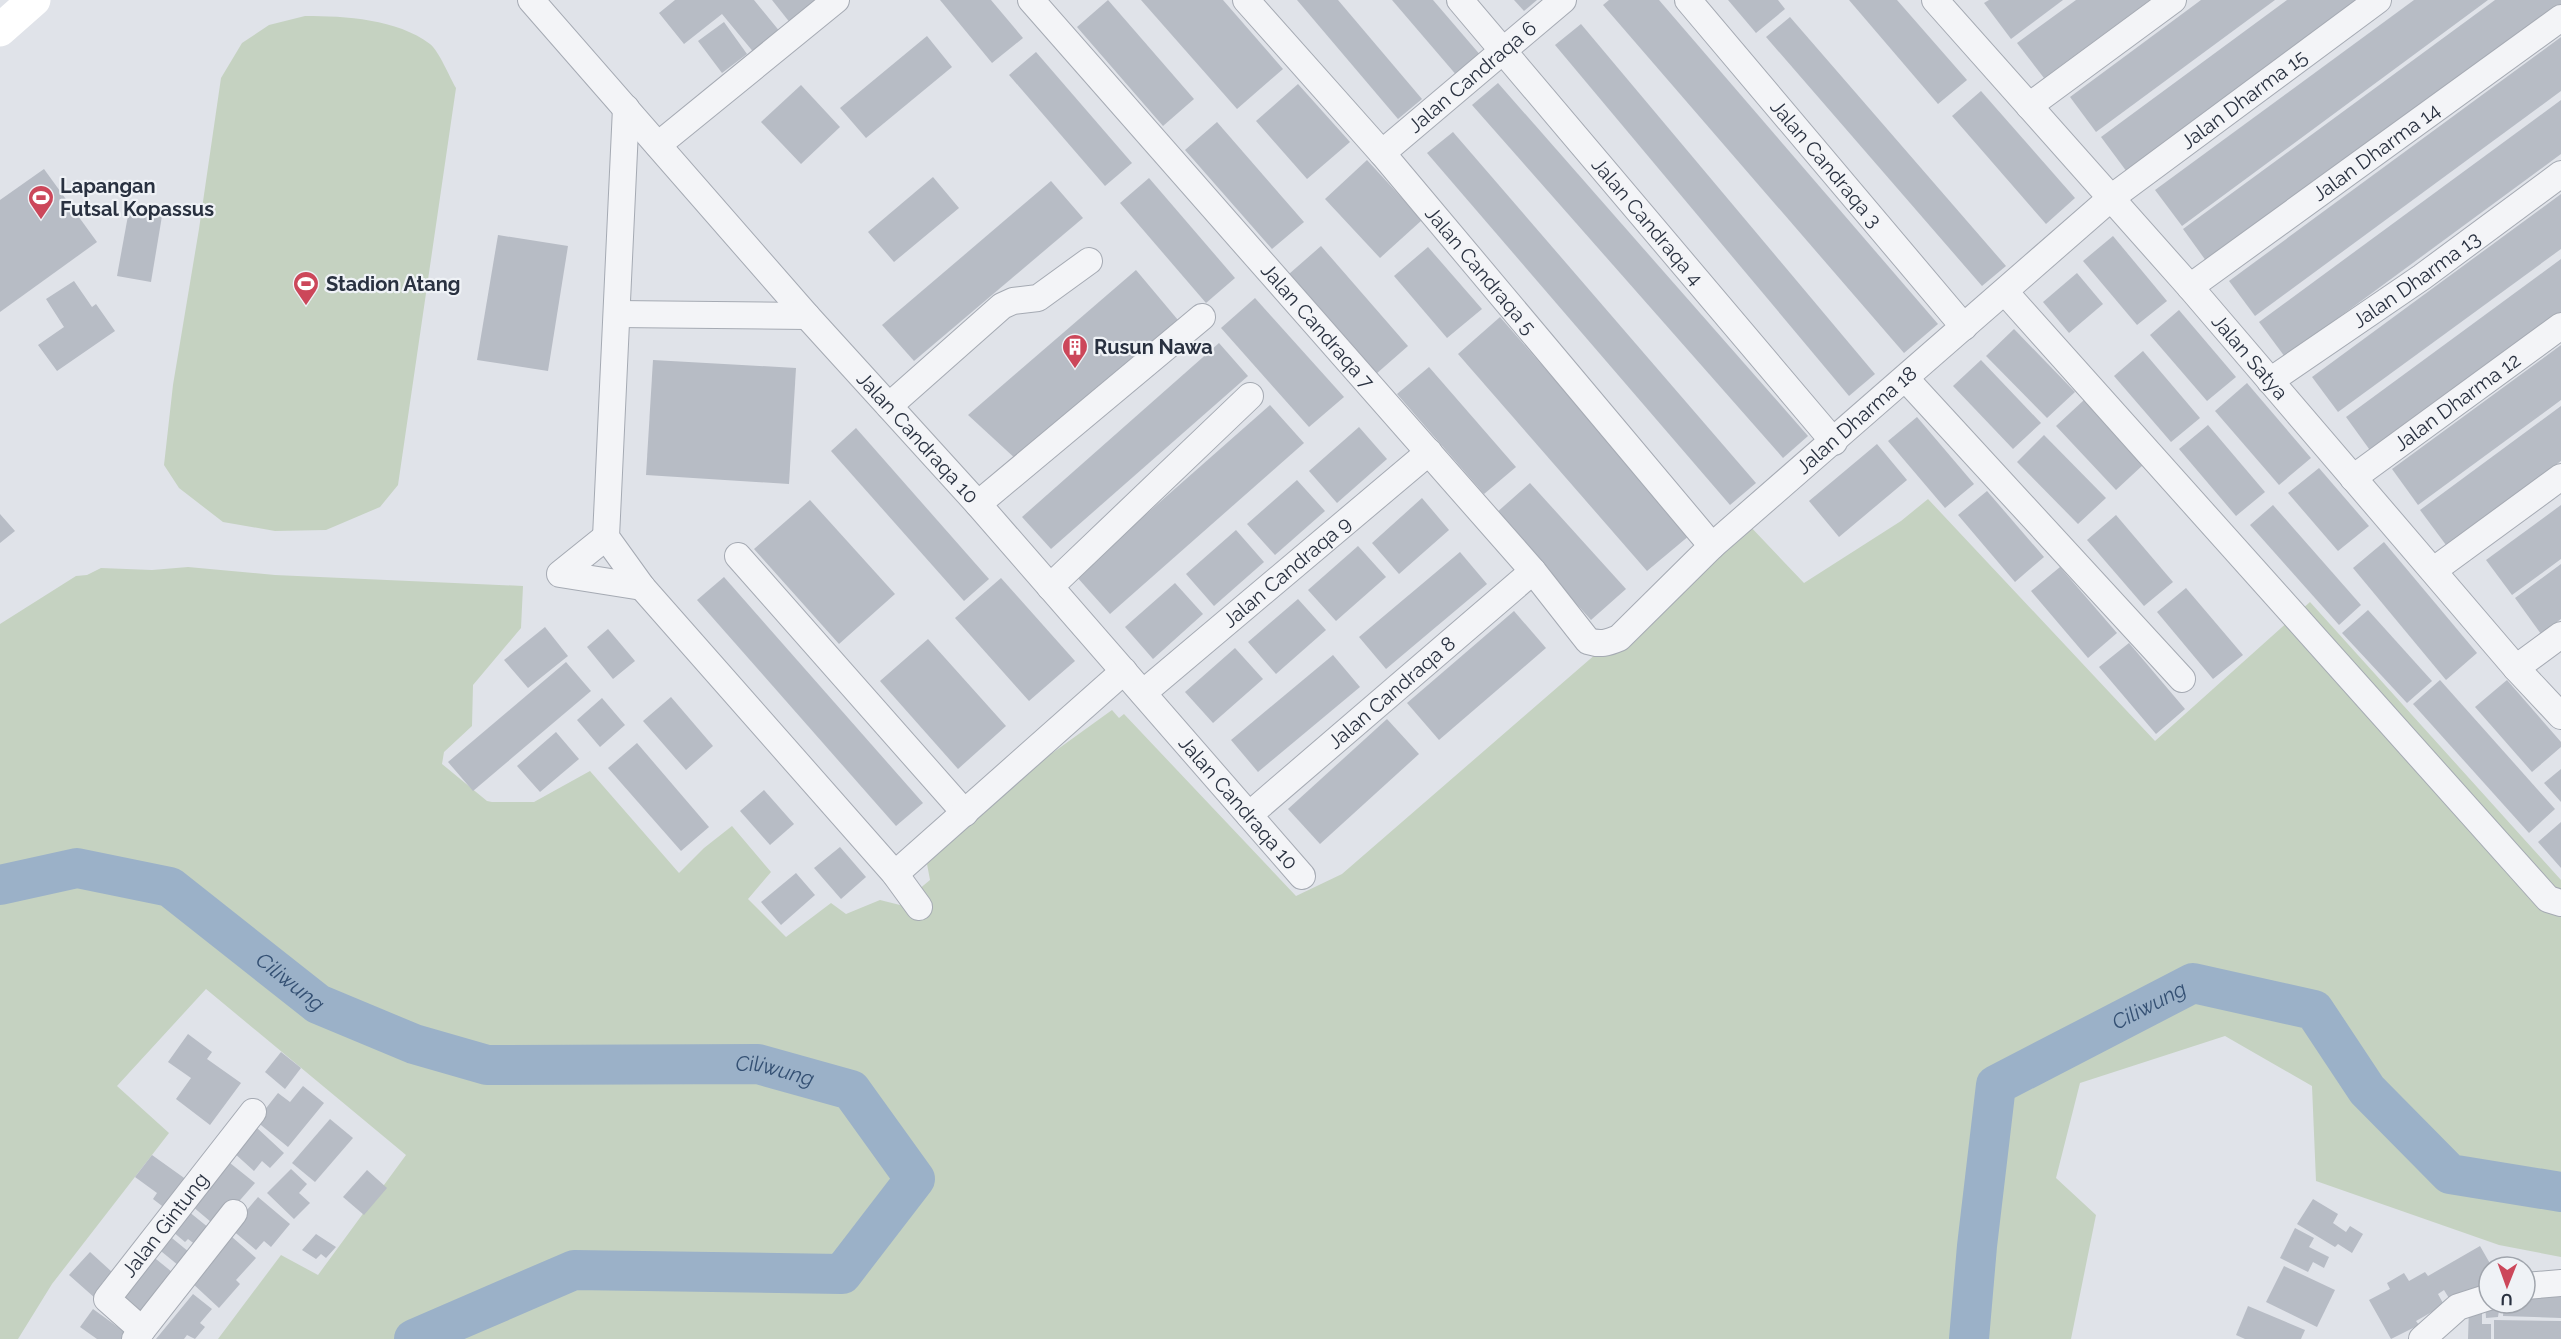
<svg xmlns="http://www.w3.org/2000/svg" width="2561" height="1339" font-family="Raleway,sans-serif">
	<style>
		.green { fill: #c5d2c1 }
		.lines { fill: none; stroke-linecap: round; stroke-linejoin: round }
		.river { stroke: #9bb1c8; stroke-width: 40 }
		.building { fill: #b7bcc5 }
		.minor-casing { stroke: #a5aab3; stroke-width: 28 }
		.minor { stroke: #f3f4f7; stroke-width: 26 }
		.secondary { stroke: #fff; stroke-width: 33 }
		.labels { text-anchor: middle; stroke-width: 4.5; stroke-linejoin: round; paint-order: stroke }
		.street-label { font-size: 20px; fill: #293140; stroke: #eff2f6 }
		.poi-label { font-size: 20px; font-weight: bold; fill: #293140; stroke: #eff2f6; text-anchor: start }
		.water-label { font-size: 21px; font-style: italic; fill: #345073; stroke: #eff2f6 }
	</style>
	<rect width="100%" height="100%" fill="#e0e3e9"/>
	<g class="green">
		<path d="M305 16C346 16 397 19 430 44 439 51 450 78 456 88L398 485 380 507 326 530 275 531 223 522 179 488 164 465 173 385 199 229 221 78 242 43 269 25Z"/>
		<polygon points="1928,499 2155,741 2310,602 2561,880 2561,1257 2499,1245 2316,1181 2312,1086 2225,1036 2080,1083 2056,1178 2096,1215 2071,1339 218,1339 281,1255 318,1275 406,1155 206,989 117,1086 169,1133 52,1284 18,1339 0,1339 0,624 76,576 87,575 101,568 152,570 188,567 275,575 523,586 521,628 473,685 472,726 444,752 442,764 487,801 492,802 534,802 590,771 679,873 704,848 732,826 771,872 748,899 786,937 831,903 846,914 880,900 900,905 930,880 927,864 1015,780 1112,710 1119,718 1124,714 1296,896 1342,874 1747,523 1804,583 1901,521"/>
	</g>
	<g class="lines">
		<g class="river">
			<path id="s1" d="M0 885 77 868 170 887 318 1004 414 1044 487 1065 758 1064 851 1090 915 1179 842 1274 574 1270 414 1339"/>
			<path id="s2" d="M1969 1339 1977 1246 1996 1085 2193 983 2314 1010 2367 1090 2450 1174 2561 1192"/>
		</g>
	</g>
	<g class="building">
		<polygon points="675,0 754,0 781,33 755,54 722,14 684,44 659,13"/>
		<polygon points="772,0 821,0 791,24"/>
		<polygon points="940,0 991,0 1023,38 992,63"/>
		<polygon points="1108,0 1194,99 1163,126 1077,27"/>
		<polygon points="1141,0 1223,0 1283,69 1237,109"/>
		<polygon points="1297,0 1338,0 1422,99 1398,119"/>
		<polygon points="1392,0 1433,0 1482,57 1458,77"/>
		<polygon points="1514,0 1537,0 1524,11"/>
		<polygon points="1609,0 1659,0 1938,324 1904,353 1603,5"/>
		<polygon points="1728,0 1778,0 1785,9 1756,33"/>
		<polygon points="1849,0 1897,0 1967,80 1938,104"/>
		<polygon points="1989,0 2063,0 2011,39 1984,3"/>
		<polygon points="2076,0 2150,0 2044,78 2017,43"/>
		<polygon points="2201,0 2275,0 2096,132 2070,97"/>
		<polygon points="2287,0 2361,0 2127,172 2101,137"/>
		<polygon points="2414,0 2488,0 2182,226 2155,190"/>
		<polygon points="2495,0 2561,0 2561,6 2209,265 2183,229"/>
		<polygon points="1790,17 2006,266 1982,286 1766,37"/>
		<polygon points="724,22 747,54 722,73 698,41"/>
		<polygon points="1581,24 1875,374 1849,396 1555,45"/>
		<polygon points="927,36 952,67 866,138 840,108"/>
		<polygon points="2561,37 2561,91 2255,316 2229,281"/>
		<polygon points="1036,52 1132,163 1105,186 1009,75"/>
		<polygon points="1498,83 1808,436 1783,458 1472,105"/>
		<polygon points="1298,84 1350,142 1307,179 1256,121"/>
		<polygon points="801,85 840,127 801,164 761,122"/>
		<polygon points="1981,91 2075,198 2046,224 1952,116"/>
		<polygon points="2561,100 2561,154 2285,357 2259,322"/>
		<polygon points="1217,122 1304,222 1272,249 1185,150"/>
		<polygon points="1453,132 1756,483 1730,505 1427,153"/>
		<polygon points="1367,160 1422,220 1380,258 1325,199"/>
		<polygon points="44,169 97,242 0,312 0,200"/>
		<polygon points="933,177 959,208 894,262 868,232"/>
		<polygon points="1149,178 1235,278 1206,303 1120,203"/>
		<polygon points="1051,181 1083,218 914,361 882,325"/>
		<polygon points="2561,194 2561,249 2338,412 2312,377"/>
		<polygon points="129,210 162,216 151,282 117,276"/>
		<polygon points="498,235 568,246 548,371 477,360"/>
		<polygon points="2113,236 2167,301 2137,325 2083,261"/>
		<polygon points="1321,246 1408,346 1376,374 1289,274"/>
		<polygon points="1428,247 1482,309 1447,338 1394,276"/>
		<polygon points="2561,259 2561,314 2372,453 2346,417"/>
		<polygon points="1136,270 1183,326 1019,462 968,415"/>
		<polygon points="2077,273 2103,304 2069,333 2043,302"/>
		<polygon points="74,281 92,307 96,304 115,331 57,371 38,345 64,327 46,299"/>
		<polygon points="1255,298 1344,397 1309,427 1221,328"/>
		<polygon points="2179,310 2236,377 2207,401 2150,335"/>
		<polygon points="1500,317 1690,535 1647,571 1458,354"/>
		<polygon points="2014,329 2075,392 2047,418 1986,356"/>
		<polygon points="1219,343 1248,376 1051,549 1022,517"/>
		<polygon points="2561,345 2561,400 2418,505 2392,469"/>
		<polygon points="2143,351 2200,418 2171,442 2114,376"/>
		<polygon points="653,360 796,368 789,484 646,475"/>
		<polygon points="1981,360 2041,423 2013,449 1953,386"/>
		<polygon points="1429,367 1516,467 1484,494 1397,394"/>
		<polygon points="2247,383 2311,458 2279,485 2215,411"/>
		<polygon points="2084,400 2144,464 2116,490 2056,426"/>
		<polygon points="1270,405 1304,443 1110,614 1076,576"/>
		<polygon points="2561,406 2561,461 2446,545 2420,510"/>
		<polygon points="1917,417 1974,484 1945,508 1888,441"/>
		<polygon points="2208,425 2265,492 2236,516 2179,449"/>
		<polygon points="1359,427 1387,459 1337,503 1309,471"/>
		<polygon points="856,428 989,579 964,601 831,451"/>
		<polygon points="2044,435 2106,498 2078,524 2017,462"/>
		<polygon points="1877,444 1907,480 1839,537 1809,501"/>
		<polygon points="2319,468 2369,526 2338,551 2288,493"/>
		<polygon points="1297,480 1325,511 1275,555 1247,524"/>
		<polygon points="1530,483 1626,589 1591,620 1495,514"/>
		<polygon points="1987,491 2044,557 2015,582 1958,515"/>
		<polygon points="1422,498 1449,530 1399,574 1372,543"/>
		<polygon points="810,500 895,594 839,644 754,549"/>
		<polygon points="2273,505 2361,605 2339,625 2250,525"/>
		<polygon points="2561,505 2561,559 2512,595 2486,560"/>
		<polygon points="0,514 15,531 0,543"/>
		<polygon points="2116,515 2173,582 2144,606 2087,540"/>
		<polygon points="1236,530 1264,562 1214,606 1186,574"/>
		<polygon points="2384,542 2477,653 2446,680 2353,568"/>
		<polygon points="1358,546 1386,577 1336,621 1308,590"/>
		<polygon points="1460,552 1487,584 1386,669 1359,637"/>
		<polygon points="2561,564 2561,619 2541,634 2515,598"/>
		<polygon points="2060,567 2117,633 2088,658 2031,591"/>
		<polygon points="724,577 923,803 896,826 697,600"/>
		<polygon points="1001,578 1075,661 1029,701 955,618"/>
		<polygon points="1175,583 1203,614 1153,659 1125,627"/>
		<polygon points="2186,588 2243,655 2213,679 2157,612"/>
		<polygon points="1298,599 1326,630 1276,674 1248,642"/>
		<polygon points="2368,610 2432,681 2407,703 2342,633"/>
		<polygon points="1514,611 1546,648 1439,740 1407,703"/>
		<polygon points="545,627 568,656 528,688 504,660"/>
		<polygon points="608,629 635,661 613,679 587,647"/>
		<polygon points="928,639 1006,726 958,769 880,681"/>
		<polygon points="2129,643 2185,709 2156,734 2099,667"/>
		<polygon points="1235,648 1263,679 1213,723 1185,692"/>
		<polygon points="1333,655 1360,687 1258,772 1231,740"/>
		<polygon points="566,662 591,691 473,791 448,762"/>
		<polygon points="2440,680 2555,809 2529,833 2413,704"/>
		<polygon points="2507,680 2561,742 2561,747 2532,772 2475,707"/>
		<polygon points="671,697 713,746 686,770 643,721"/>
		<polygon points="602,698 625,725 600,747 577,720"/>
		<polygon points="1387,719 1419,754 1320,844 1288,809"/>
		<polygon points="556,732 579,759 540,792 517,766"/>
		<polygon points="637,743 709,827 681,851 608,768"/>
		<polygon points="2561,769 2561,802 2544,783"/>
		<polygon points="764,790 794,824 770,845 740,811"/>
		<polygon points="2561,822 2561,868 2538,842"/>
		<polygon points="840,847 866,877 841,899 814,868"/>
		<polygon points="796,873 815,895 781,925 761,902"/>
		<polygon points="188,1034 212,1052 207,1059 241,1083 210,1125 176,1099 191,1078 168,1062"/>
		<polygon points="281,1052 301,1068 285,1089 265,1072"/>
		<polygon points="303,1086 324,1103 288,1147 256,1121 278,1093 290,1102"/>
		<polygon points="330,1119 353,1138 315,1182 292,1163"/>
		<polygon points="256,1127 284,1153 270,1168 262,1161 254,1171 233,1152"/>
		<polygon points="152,1155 187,1180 166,1209 153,1199 157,1193 135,1177"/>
		<polygon points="230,1163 255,1183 234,1207 211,1222 192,1206"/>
		<polygon points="291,1169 307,1184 299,1193 310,1203 294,1219 267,1193"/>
		<polygon points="367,1170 387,1188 364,1215 343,1197"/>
		<polygon points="258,1197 290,1224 271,1247 264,1241 256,1250 231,1229"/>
		<polygon points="2313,1199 2338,1214 2333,1223 2346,1232 2350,1226 2363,1234 2352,1253 2338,1244 2335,1247 2297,1224"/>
		<polygon points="188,1211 209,1228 196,1245 188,1239 185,1242 172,1231"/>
		<polygon points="2295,1228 2314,1238 2309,1247 2329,1257 2324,1268 2313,1262 2308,1272 2280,1258"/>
		<polygon points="167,1234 189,1252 184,1270 156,1247"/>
		<polygon points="316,1234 336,1247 326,1258 321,1254 316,1259 302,1250"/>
		<polygon points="232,1237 256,1258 236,1280 240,1284 219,1308 191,1282"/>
		<polygon points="2480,1246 2492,1267 2489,1267 2489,1283 2452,1303 2444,1290 2438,1294 2444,1305 2416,1321 2419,1325 2391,1339 2369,1300 2390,1289 2387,1283 2404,1273 2409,1281 2425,1272 2428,1276"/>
		<polygon points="90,1252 112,1272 102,1283 106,1286 95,1298 69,1275"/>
		<polygon points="151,1255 172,1272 141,1318 117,1298"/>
		<polygon points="2284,1266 2335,1290 2317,1327 2266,1302"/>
		<polygon points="193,1294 212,1309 200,1323 205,1327 195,1339 187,1335 184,1339 156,1339"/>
		<polygon points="2525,1295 2561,1296 2561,1318 2503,1316 2504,1303 2525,1303"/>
		<polygon points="2485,1304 2500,1304 2498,1317 2486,1318"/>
		<polygon points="2248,1306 2305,1330 2301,1339 2245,1339 2236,1335"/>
		<polygon points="2469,1307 2482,1307 2482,1324 2491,1324 2491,1339 2468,1339"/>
		<polygon points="93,1309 126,1333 122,1339 97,1339 80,1327"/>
		<polygon points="2494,1320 2561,1321 2561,1339 2494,1339"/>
	</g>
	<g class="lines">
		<defs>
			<g id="minor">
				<path id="s3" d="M531 0 807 316 978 504 1302 876"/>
				<path id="s4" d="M1031 0 1533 571 1588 641C1601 645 1607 643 1619 638L1712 546 2111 198 2378 0"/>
				<path id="s5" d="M1246 0 1382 153 1712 546"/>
				<path id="s6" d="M1460 0 1834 442"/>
				<path id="s7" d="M1688 0 1964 327"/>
				<path id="s8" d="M1935 0 2190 287 2516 668 2561 716"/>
				<polyline points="2029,106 2173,0"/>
				<polyline points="626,108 606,537 642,587 895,874 919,907"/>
				<polyline points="658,145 836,0"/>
				<path id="s9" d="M1382 153 1563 0"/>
				<path id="s10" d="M2190 287 2561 18"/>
				<polyline points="2005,292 2548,899 2561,903"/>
				<polyline points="617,314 807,316"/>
				<polyline points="1906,379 2182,679"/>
				<path id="s11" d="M2270 381 2422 277 2561 174"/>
				<polyline points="889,406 1002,306 1013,301 1038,298 1089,261"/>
				<path id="s12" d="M2353 478 2561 326"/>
				<polyline points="978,504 1202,317"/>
				<polyline points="606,537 560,574 642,587"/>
				<polyline points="738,556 965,813"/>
				<polyline points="2434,570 2561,477"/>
				<polyline points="1050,587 1250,396"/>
				<polyline points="2516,668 2561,635"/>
				<path id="s13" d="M1143 693 1429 452"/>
				<path id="s14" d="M1249 815 1533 571"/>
				<polyline points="895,874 1124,671"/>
				<polyline points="2525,1286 2561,1283"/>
				<path id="s15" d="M142 1330 107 1299 253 1112"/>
				<polyline points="135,1339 234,1213"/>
				<polyline points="2422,1339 2458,1307 2489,1297"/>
			</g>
		</defs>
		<use href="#minor" class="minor-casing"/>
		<use href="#minor" class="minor"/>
		<polyline class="secondary" points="0,30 34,0"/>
	</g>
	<defs>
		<symbol id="stadium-pin" viewBox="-11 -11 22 30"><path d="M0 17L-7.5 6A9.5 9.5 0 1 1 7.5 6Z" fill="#cc475a" stroke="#eff2f6"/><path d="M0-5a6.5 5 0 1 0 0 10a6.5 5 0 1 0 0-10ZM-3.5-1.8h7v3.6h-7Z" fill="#fff"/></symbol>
		<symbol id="building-pin" viewBox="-11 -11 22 30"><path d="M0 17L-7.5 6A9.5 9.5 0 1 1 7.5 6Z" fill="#cc475a" stroke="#eff2f6"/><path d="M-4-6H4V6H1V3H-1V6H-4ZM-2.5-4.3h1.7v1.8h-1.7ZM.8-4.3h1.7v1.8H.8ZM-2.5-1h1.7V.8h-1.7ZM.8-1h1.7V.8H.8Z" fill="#fff"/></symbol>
	</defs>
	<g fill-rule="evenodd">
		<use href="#stadium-pin" x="26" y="183" width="30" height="40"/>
		<use href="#stadium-pin" x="291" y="269" width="30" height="40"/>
		<use href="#building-pin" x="1060" y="332" width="30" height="40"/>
	</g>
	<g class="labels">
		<g class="street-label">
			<text dy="7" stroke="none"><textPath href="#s9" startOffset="118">Jalan Candraqa 6</textPath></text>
			<text dy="7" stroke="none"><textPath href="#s4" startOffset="1707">Jalan Dharma 15</textPath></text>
			<text dy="7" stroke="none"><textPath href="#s10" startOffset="230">Jalan Dharma 14</textPath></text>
			<text dy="7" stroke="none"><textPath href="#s7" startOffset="214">Jalan Candraqa 3</textPath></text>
			<text dy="7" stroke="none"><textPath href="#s6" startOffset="290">Jalan Candraqa 4</textPath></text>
			<text dy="7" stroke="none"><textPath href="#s5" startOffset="358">Jalan Candraqa 5</textPath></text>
			<text dy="7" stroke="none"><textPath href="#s11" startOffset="178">Jalan Dharma 13</textPath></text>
			<text dy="7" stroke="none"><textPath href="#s4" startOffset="434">Jalan Candraqa 7</textPath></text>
			<text dy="7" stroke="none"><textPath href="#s8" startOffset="476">Jalan Satya</textPath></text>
			<text dy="7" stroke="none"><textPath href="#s12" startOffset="129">Jalan Dharma 12</textPath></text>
			<text dy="7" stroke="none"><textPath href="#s4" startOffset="1204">Jalan Dharma 18</textPath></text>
			<text dy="7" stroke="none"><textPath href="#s3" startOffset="584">Jalan Candraqa 10</textPath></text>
			<text dy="7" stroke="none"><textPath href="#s13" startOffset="188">Jalan Candraqa 9</textPath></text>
			<text dy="7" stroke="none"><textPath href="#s14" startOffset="188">Jalan Candraqa 8</textPath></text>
			<text dy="7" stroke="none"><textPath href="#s3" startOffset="1070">Jalan Candraqa 10</textPath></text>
			<text dy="7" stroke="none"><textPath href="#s15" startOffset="141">Jalan Gintung</textPath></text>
		</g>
		<g class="poi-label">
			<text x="60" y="193">Lapangan<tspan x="60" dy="23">Futsal Kopassus</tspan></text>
			<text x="326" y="291">Stadion Atang</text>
			<text x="1094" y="354">Rusun Nawa</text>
		</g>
		<g class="water-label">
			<text dy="7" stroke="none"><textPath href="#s1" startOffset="327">Ciliwung</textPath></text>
			<text dy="7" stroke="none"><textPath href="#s2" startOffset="428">Ciliwung</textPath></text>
			<text dy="7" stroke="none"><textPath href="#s1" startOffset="831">Ciliwung</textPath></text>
		</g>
	</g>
	<g transform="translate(2507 1285) rotate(181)"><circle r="28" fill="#eff2f6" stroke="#a0a5ad" stroke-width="1.5"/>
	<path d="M0-4.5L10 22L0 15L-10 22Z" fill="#cc475a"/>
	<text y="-9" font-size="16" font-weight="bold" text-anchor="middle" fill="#293140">U</text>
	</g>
</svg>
